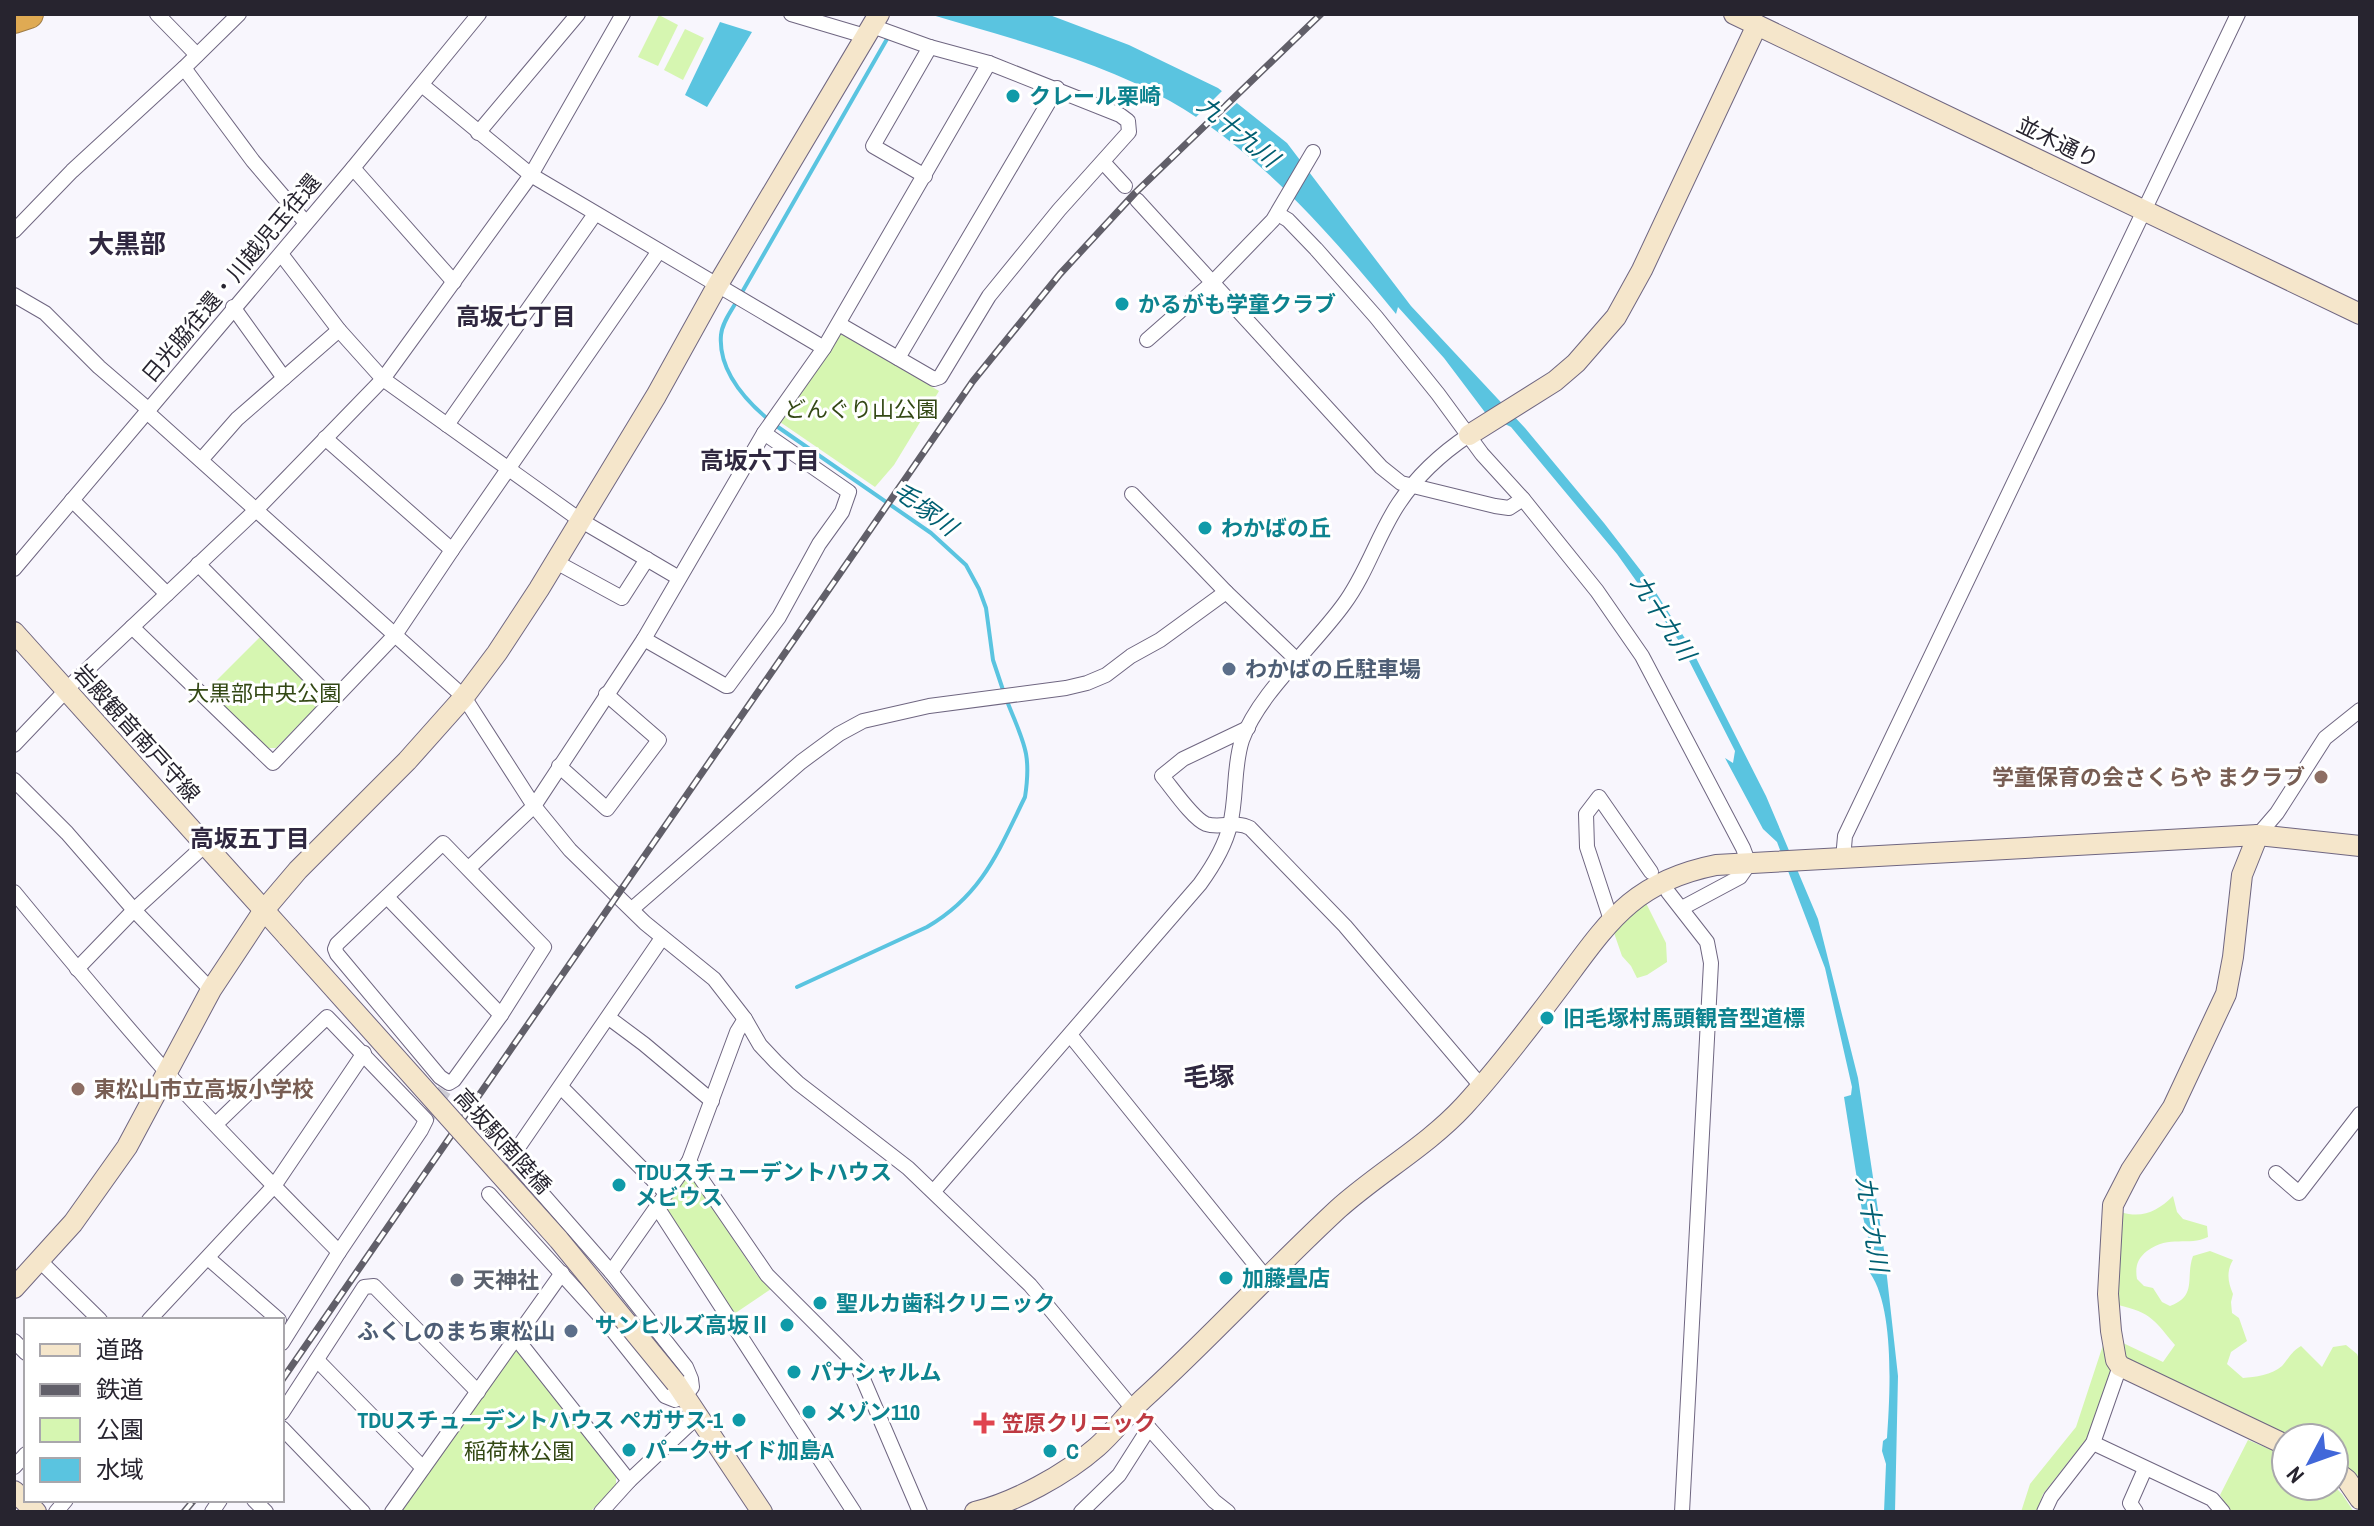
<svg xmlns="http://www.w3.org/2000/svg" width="2374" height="1526" font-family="'Archivo Narrow','Noto Sans JP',sans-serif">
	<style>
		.green { fill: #d6f6b1 }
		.water { fill: #5ac4e0 }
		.pier { fill: #f8f6fd }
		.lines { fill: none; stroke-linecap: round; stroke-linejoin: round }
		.stream { stroke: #5ac4e0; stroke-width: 4 }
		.street-tunnel { stroke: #ceccd4; stroke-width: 14; stroke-dasharray: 14 7; stroke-linecap: butt }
		.street-casing { stroke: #6f6681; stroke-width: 16 }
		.secondary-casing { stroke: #6f6681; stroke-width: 22 }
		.highway-casing { stroke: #9f7b46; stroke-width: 30 }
		.street { stroke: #fff; stroke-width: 14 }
		.secondary { stroke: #f5e6cb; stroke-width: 20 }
		.highway { stroke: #dfaa53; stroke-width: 28 }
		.rail-casing { stroke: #615f69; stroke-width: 7 }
		.rail { stroke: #fff; stroke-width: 4; stroke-dasharray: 12; stroke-linecap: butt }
		.secondary-bridge-casing { stroke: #6f6681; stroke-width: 22; stroke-linecap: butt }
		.secondary-bridge { stroke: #f5e6cb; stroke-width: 20 }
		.culture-dot { fill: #0f9aa8; stroke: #fff; stroke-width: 3 }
		.service-dot { fill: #5c6f8a; stroke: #fff; stroke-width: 3 }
		.education-dot { fill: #8d6e63; stroke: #fff; stroke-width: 3 }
		.worship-dot { fill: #6b7280; stroke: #fff; stroke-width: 3 }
		.health-dot { fill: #e0444e; stroke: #fff; stroke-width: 3 }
		.labels { text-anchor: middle; stroke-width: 6; stroke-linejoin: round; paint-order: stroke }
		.culture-label { font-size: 22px; font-weight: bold; fill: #0d838f; stroke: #fff; text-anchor: start }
		.street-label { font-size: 22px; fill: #27242f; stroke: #fff }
		.park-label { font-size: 22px; fill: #334814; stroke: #fff }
		.service-label { font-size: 22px; font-weight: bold; fill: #4e5e75; stroke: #fff; text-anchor: start }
		.education-label { font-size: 22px; font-weight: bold; fill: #785e54; stroke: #fff; text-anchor: end }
		.worship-label { font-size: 22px; font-weight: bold; fill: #5b616d; stroke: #fff; text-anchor: start }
		.health-label { font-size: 22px; font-weight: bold; fill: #be3a42; stroke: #fff; text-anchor: start }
		.water-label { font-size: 24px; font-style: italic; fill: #005f72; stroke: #fff }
		.neighbourhood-label { font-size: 24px; font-weight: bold; fill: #302840; stroke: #fff }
		.quarter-label { font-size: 26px; font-weight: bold; fill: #302840; stroke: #fff }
	</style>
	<rect width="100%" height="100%" fill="#f8f6fd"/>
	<g class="green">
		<polygon points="659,15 678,25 658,66 638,57"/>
		<polygon points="685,29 704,38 683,80 664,70"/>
		<polygon points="843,334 939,391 894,465 875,487 780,422 838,335"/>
		<polygon points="261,636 321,695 321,702 276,748 266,748 207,690"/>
		<polygon points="1646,903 1666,943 1667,962 1647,975 1637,978 1631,966 1622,956 1613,930"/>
		<polygon points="686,1177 693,1179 757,1275 771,1289 734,1314 665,1211 667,1204"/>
		<path d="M2173 1196 2177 1212 2183 1219 2207 1226 2208 1237C2188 1247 2170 1234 2147 1251 2137 1259 2135 1267 2137 1279L2144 1286 2153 1288 2162 1302 2170 1306C2198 1296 2185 1277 2193 1256L2210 1251 2233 1260C2226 1272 2228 1282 2233 1294L2231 1302 2232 1313 2239 1318 2247 1341 2231 1352 2227 1364 2243 1378C2255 1377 2272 1375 2282 1366 2289 1358 2291 1352 2301 1346L2322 1367 2333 1347 2346 1345 2357 1354 2360 1362V1486L2334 1461V1438H2290L2126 1360 2123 1343 2163 1362 2175 1345C2154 1320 2152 1313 2118 1305L2116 1269 2121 1212C2142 1219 2158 1211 2173 1196Z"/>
		<polygon points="2106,1336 2111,1371 2091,1433 2043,1494 2037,1512 2021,1512 2030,1484 2076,1427"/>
		<polygon points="514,1351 522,1352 616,1477 616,1486 590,1512 401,1512"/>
		<polygon points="2248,1440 2286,1456 2286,1486 2334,1486 2342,1494 2354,1512 2230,1512 2220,1495"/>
	</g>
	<g class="water">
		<path d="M929 14H1047L1129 45 1218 88 1287 143 1411 306 1525 428 1604 523 1648 580 1691 648 1766 796 1818 919 1858 1078 1884 1250 1898 1376 1895 1512H1884L1886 1464 1882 1451 1883 1441 1887 1438C1890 1395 1895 1309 1870 1273L1875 1265 1863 1217 1844 1097 1851 1095 1852 1087 1825 968 1777 842 1763 829 1725 758 1733 763 1735 751 1679 641 1617 554 1511 427 1487 415 1444 358 1398 307 1396 314C1332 236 1259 151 1170 101 1097 60 1009 38 929 14Z"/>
		<polygon points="720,22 752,32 707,107 685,95"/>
	</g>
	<polygon class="pier" points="1225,88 1240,100 1207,131 1192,121"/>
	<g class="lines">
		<g class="stream">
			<polyline points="741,294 887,39"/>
			<path d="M737 301C731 311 722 323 721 335 718 370 744 399 769 420"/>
			<polyline points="775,425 931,533 966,565 979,589 986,608 993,660 1004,693"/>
			<path d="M797 987 927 927C982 895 998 852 1025 797 1032 752 1023 742 1007 701"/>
		</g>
		<polyline class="street-tunnel" points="426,1120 449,1083"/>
		<defs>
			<g id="street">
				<polyline points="157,14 197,55"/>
				<polyline points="791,14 865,36"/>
				<polyline points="184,68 239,14"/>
				<polyline points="422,85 531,175 824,348 989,63 930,47 872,26"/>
				<polyline points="478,133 578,14"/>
				<polyline points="1103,162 1125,186"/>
				<polyline points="353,168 454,282"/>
				<polyline points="925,176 873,146 930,47"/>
				<polyline points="1137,200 1381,467 1401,483 1495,506 1509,508 1523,499"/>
				<polyline points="1278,214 1288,220 1316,249 1376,317 1438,394 1482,454 1523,499 1597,591 1642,656 1743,848 1749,864 1740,877 1682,908"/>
				<polyline points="14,231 72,171 184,68 253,161 306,223"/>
				<polyline points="281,254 339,330 383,379 580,520 679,578"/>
				<polyline points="14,295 45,313 99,367 149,410"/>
				<polyline points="233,307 284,378"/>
				<polyline points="839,324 934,379 940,377 989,296 1059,210 1129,132 1128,121 1120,115 989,63"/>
				<polyline points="1147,340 1212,283 1273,220 1313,152"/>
				<polyline points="898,358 1057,88"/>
				<polyline points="147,412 464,697 534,806 570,850 645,923 714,979 745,1019 760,1045 776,1062 798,1083 908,1168 1030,1285 1149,1428 1214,1501 1228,1512"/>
				<polyline points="447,425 595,214"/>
				<polyline points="201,460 237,419 339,330"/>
				<polyline points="1132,494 1226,592 1298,661"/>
				<polyline points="72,500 167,594"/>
				<polyline points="452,550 659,251"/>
				<polyline points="556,562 622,598 647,559"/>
				<polyline points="198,564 333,700"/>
				<polyline points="14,569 353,168 479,14"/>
				<polyline points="132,627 273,763 395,635 452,550 325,438"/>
				<polyline points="644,639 726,686 728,686 779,617 819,544 842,512 849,492 764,433"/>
				<path d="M1248 728 1183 759 1162 776C1172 788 1193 819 1206 824 1220 829 1235 820 1250 828L1345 926 1481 1086"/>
				<polyline points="14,745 75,681 256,510 383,379 531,175 623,14"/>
				<polyline points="559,766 607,809 659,740 606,694"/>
				<polyline points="14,780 67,833 134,910 211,990"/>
				<polyline points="2258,835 2277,813 2325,738 2360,710"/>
				<polygon points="443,843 544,947 501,1015 454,1080 449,1083 440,1077 337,954 335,949 337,944"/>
				<polyline points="1843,859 1845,836 2238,14"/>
				<polyline points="469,868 534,806 644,639 764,433 824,348"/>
				<path d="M14 892C65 954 116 1015 169 1075 224 1136 282 1194 339 1252L421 1130 426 1120 327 1017 216 1124"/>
				<polyline points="1668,892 1707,942 1711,963 1682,1512"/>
				<polyline points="387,897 501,1015"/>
				<polyline points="632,909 801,762 839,734 863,721 929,706 1066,688 1087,683 1106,675 1131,656 1160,640 1226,592"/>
				<polyline points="1611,920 1587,847 1586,814 1599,797 1651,872"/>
				<polyline points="77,969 134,910 205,845"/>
				<polyline points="609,1018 644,1044 712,1101"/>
				<polyline points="1071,1036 1267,1279"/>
				<polyline points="561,1087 666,1193"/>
				<polyline points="689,1161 767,1275 857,1365 920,1512"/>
				<polyline points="2276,1173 2299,1193 2360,1114"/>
				<path d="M934 1191 1200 884C1213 866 1225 847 1230 825 1237 797 1233 768 1242 740 1259 693 1313 647 1344 604 1367 573 1378 534 1399 503 1417 476 1442 453 1469 435"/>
				<polyline points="489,1194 610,1327 665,1396 675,1400 685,1396 692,1387 691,1379 686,1367 611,1272 511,1158 662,938"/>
				<polyline points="657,1207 854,1512"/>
				<polyline points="208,1258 279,1320"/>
				<polyline points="39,1260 100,1320"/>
				<polyline points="611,1272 689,1161 737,1032 745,1019"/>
				<polyline points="149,1320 274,1186 364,1053"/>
				<polyline points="516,1338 629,1481 601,1512"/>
				<polyline points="14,1341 26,1353"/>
				<polyline points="282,1343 339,1252"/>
				<polyline points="317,1360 423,1468"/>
				<polyline points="282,1413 364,1287 374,1286 478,1392"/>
				<polyline points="282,1428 363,1512"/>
				<polyline points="2093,1443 2212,1499 2223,1512"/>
				<polyline points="14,1467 26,1454"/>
				<polyline points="629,1481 699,1415"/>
				<polyline points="254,1500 266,1512"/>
				<polyline points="56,1512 66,1500"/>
				<polyline points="212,1512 220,1500"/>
				<polyline points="392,1512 562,1273"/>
				<polyline points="1081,1512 1119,1475 1149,1428"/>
				<polyline points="2044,1512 2051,1497 2093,1443 2120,1366"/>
				<polyline points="2136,1512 2130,1503 2145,1469"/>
			</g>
			<g id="secondary">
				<polyline points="1734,14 2360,314"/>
				<polyline points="1469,435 1555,381 1576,363 1616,317 1642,270 1757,25"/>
				<polyline points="14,632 288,937"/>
				<polyline points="2258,835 2242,875 2233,957 2226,994 2173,1107 2131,1170 2113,1205 2108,1294 2111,1331 2116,1360 2120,1366 2286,1445"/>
				<polyline points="14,1288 73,1223 127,1147 211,990 264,910 298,870 407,761 464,697 497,653 539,589 656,396 717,286 879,14"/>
				<polyline points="676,1383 762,1512"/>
				<polyline points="2334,1470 2347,1480 2360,1499"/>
				<polyline points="14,1491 36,1512"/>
				<path d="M975 1512C1015 1502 1065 1475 1097 1447 1113 1433 1127 1414 1143 1399 1210 1338 1271 1271 1338 1209 1378 1173 1427 1146 1464 1106 1498 1069 1529 1028 1559 988 1607 924 1631 882 1716 865L2258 835 2360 846"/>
			</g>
			<polyline id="highway" points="14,19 29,14"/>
		</defs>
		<use href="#street" class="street-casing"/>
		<use href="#secondary" class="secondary-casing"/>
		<use href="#highway" class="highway-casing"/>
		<use href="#street" class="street"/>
		<use href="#secondary" class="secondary"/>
		<use href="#highway" class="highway"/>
		<defs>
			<g id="rail">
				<polyline points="282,1380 973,381 1060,274 1135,193 1321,14"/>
				<polyline points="184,1512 194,1500"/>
			</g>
		</defs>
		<use href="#rail" class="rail-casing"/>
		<use href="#rail" class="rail"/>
		<defs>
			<polyline id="secondary-bridge" points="288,937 559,1240 676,1383"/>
		</defs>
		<use href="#secondary-bridge" class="secondary-bridge-casing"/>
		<use href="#secondary-bridge" class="secondary-bridge"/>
	</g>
	<g class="culture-dot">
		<circle cx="1013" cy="96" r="8"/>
		<circle cx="1122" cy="304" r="8"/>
		<circle cx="1205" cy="528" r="8"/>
		<circle cx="1547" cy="1018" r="8"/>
		<circle cx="619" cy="1185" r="8"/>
		<circle cx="1226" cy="1278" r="8"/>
		<circle cx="820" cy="1303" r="8"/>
		<circle cx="787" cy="1325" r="8"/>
		<circle cx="794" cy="1372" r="8"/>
		<circle cx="809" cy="1412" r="8"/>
		<circle cx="739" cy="1420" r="8"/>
		<circle cx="629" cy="1450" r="8"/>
		<circle cx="1050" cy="1451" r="8"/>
	</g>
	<g class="service-dot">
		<circle cx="1229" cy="669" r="8"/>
		<circle cx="571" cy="1331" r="8"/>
	</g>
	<g class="education-dot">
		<circle cx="2321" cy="777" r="8"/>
		<circle cx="78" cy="1089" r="8"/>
	</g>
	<circle class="worship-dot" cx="457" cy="1280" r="8"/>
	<path class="health-dot" d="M980 1411h8v8h8v8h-8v8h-8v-8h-8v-8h8z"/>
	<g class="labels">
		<g class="culture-label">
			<text x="1029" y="104">クレール栗崎</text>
			<text x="1138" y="312">かるがも学童クラブ</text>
			<text x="1221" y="536">わかばの丘</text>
			<text x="1563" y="1026">旧毛塚村馬頭観音型道標</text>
			<text x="635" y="1180">TDUスチューデントハウス<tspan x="635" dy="25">メビウス</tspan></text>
			<text x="1242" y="1286">加藤畳店</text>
			<text x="836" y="1311">聖ルカ歯科クリニック</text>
			<text x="771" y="1333" text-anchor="end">サンヒルズ高坂Ⅱ</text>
			<text x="810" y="1380">パナシャルム</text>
			<text x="825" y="1420">メゾン110</text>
			<text x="723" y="1428" text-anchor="end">TDUスチューデントハウス ペガサス-1</text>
			<text x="645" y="1458">パークサイド加島A</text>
			<text x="1066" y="1459">C</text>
		</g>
		<g class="street-label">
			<text transform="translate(2058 142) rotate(26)" y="8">並木通り</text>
			<text transform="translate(231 278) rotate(-50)" y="8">日光脇往還・川越児玉往還</text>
			<text transform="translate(137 733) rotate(48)" y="8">岩殿観音南戸守線</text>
			<text transform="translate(503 1141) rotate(48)" y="8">高坂駅南陸橋</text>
		</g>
		<g class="park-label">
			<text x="861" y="417">どんぐり山公園</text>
			<text x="264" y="701">大黒部中央公園</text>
			<text x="519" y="1459">稲荷林公園</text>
		</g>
		<g class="service-label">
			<text x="1245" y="677">わかばの丘駐車場</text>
			<text x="555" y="1339" text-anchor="end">ふくしのまち東松山</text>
		</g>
		<g class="education-label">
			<text x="2305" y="785">学童保育の会さくらや まクラブ</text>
			<text x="94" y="1097" text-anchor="start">東松山市立高坂小学校</text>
		</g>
		<g class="worship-label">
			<text x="473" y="1288">天神社</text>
		</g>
		<g class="health-label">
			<text x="1002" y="1431">笠原クリニック</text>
		</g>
		<g class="water-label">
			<text transform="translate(1238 132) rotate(39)" y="8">九十九川</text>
			<text transform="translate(925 509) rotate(37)" y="8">毛塚川</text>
			<text transform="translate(1663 618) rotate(57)" y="8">九十九川</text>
			<text transform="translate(1872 1224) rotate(81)" y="8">九十九川</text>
		</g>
		<g class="neighbourhood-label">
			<text x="516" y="325">高坂七丁目</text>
			<text x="760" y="469">高坂六丁目</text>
			<text x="250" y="847">高坂五丁目</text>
		</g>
		<g class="quarter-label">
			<text x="127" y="253">大黒部</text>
			<text x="1209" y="1086">毛塚</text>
		</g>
	</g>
	<rect width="2374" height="1526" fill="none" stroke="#27242f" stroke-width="32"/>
	<rect x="24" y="1318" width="260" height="184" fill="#ffffff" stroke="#a9a7ac" stroke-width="2"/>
	<rect x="40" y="1344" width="40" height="12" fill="#f5e6cb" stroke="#a9a7ac" stroke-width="2"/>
	<text x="96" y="1358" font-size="24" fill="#27242f">道路</text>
	<rect x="40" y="1384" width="40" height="12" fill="#615f69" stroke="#a9a7ac" stroke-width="2"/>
	<text x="96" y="1398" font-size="24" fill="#27242f">鉄道</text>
	<rect x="40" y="1418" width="40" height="24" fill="#d6f6b1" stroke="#a9a7ac" stroke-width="2"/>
	<text x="96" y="1438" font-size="24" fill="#27242f">公園</text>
	<rect x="40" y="1458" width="40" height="24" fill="#5ac4e0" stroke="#a9a7ac" stroke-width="2"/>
	<text x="96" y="1478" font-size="24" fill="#27242f">水域</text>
	<g transform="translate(2310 1462) rotate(229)"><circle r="38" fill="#ffffff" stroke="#a9a7ac" stroke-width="2"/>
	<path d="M0-6L14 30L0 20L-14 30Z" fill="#4167d9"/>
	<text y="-12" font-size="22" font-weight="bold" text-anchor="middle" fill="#27242f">N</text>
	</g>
</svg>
